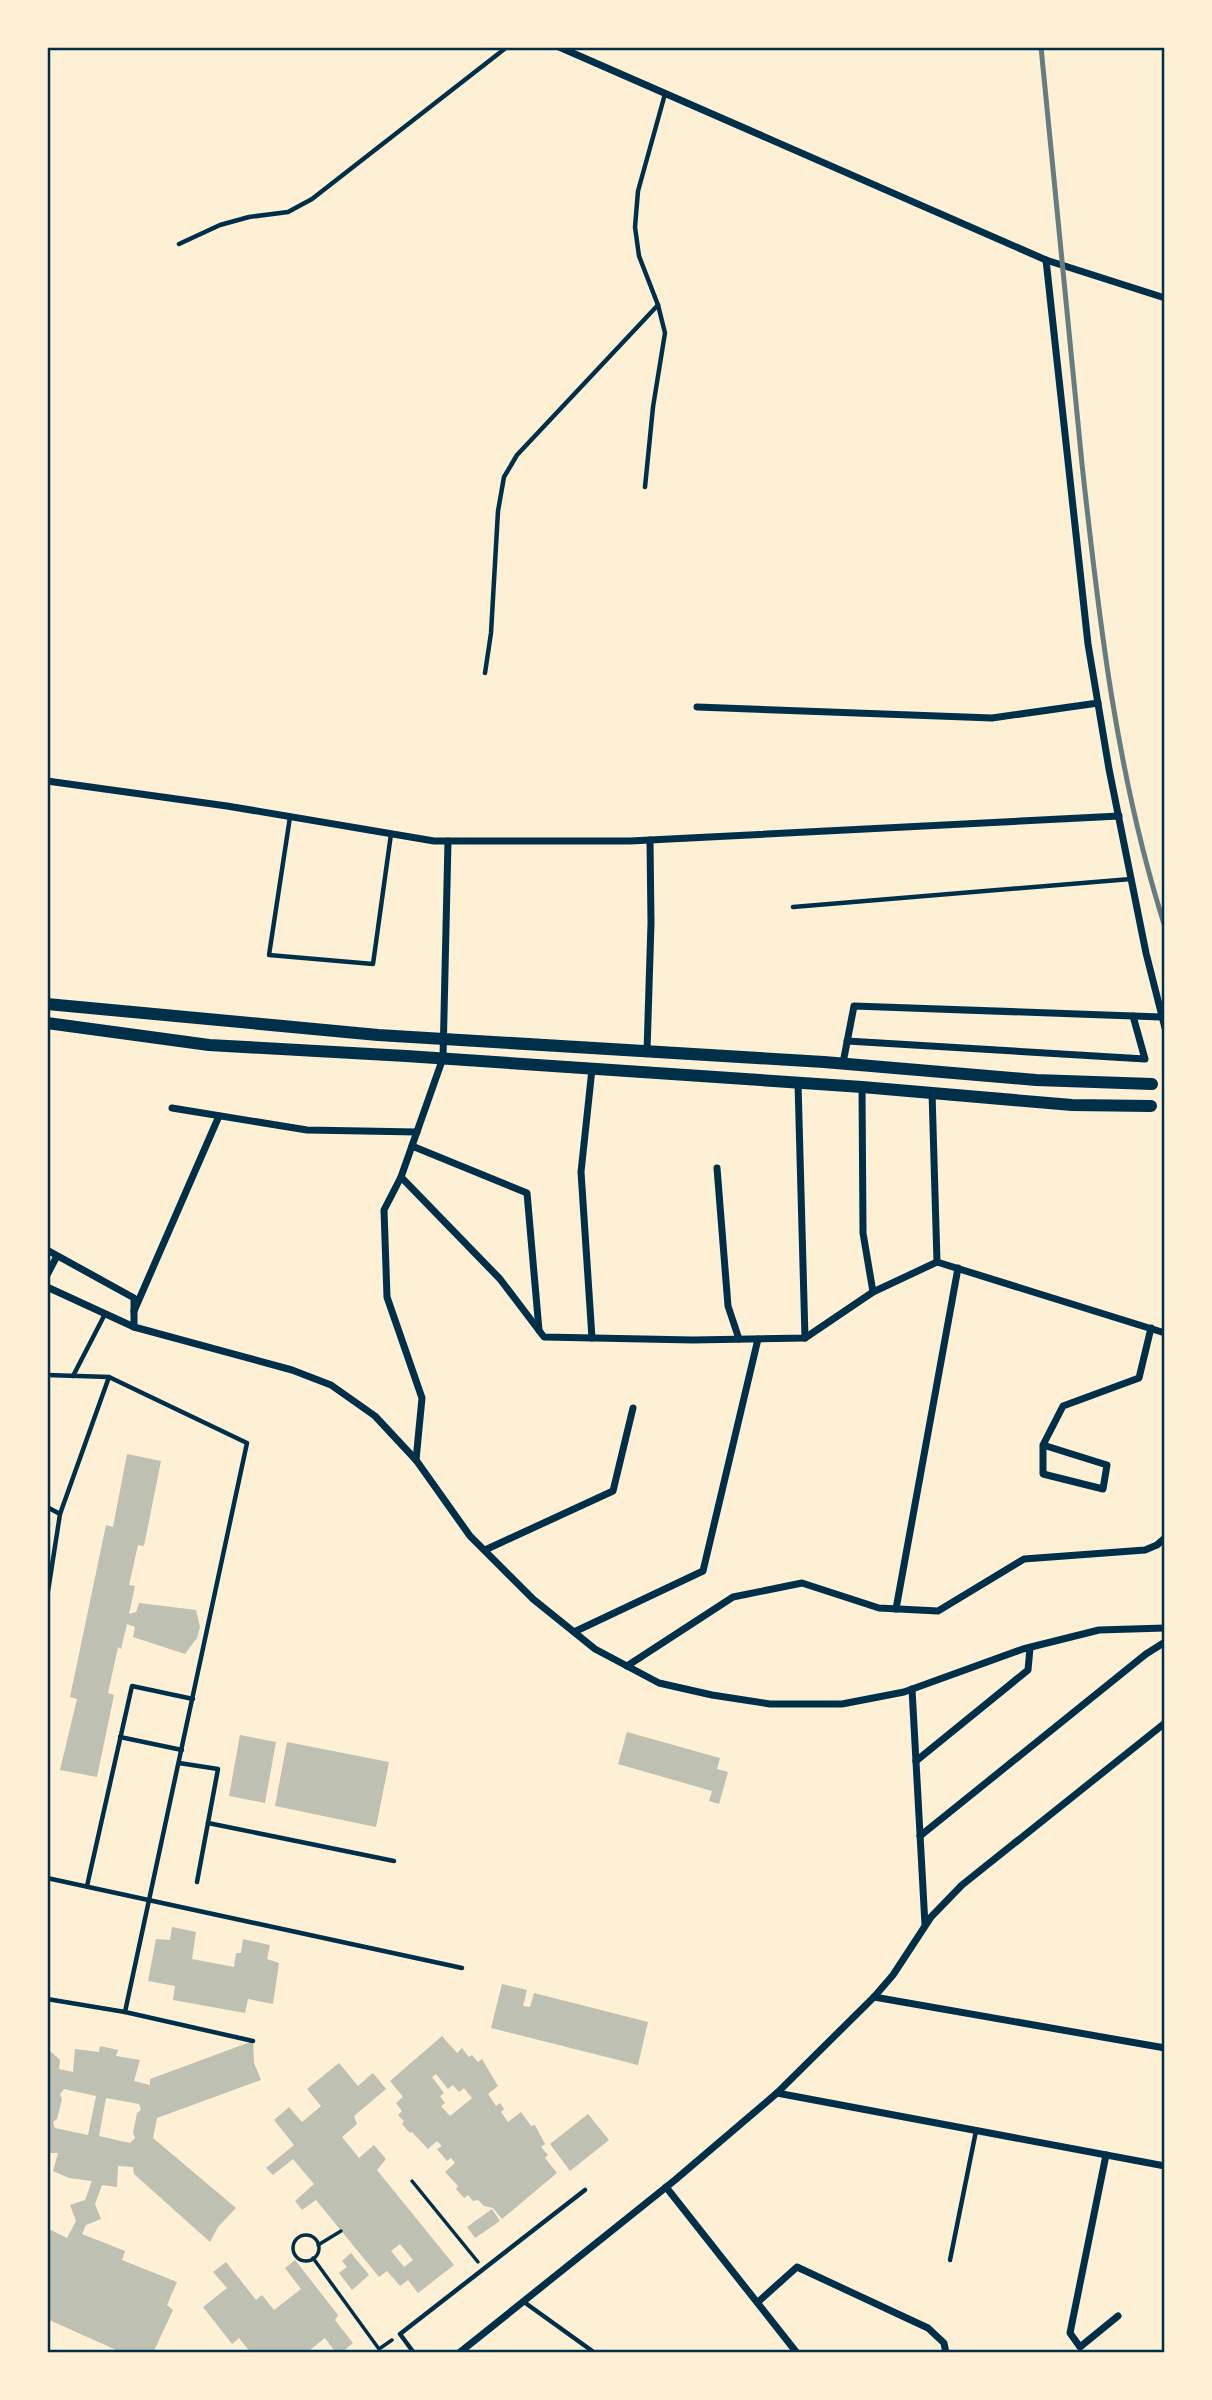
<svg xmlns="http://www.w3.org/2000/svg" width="1212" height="2400" font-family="Barlow,sans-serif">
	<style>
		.building { fill: #bec0b2; fill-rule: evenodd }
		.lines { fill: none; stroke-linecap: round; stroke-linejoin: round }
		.path { stroke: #003049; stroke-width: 3.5 }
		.service { stroke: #003049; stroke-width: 4.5 }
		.minor { stroke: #003049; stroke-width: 7 }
		.secondary { stroke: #003049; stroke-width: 12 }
		.rail { stroke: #657d81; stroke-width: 5 }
		.neatline { fill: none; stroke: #003049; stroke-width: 2.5 }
	</style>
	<rect width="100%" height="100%" fill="#fdf0d5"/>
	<g class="building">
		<polygon points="127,1454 161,1461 144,1546 138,1545 129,1585 135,1586 129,1614 136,1612 139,1603 196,1610 200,1627 197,1638 185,1654 133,1637 135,1627 127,1624 121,1649 118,1647 108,1693 114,1695 97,1777 60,1770 77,1699 70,1697 106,1525 113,1527"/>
		<polygon points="627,1732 720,1758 717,1769 728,1772 719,1804 709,1801 712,1791 618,1764"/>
		<polygon points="240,1735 276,1742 265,1803 229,1796"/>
		<polygon points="287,1742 389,1762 376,1827 275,1806"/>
		<polygon points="172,1927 196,1932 192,1959 234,1967 236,1953 241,1953 243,1939 270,1945 267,1959 279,1963 273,2004 248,1999 245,2013 173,2000 175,1986 148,1981 156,1939 170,1940"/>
		<polygon points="502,1984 527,1990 523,2006 530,2007 534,1993 648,2022 638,2065 491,2028"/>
		<path d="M442 2036 457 2053 462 2048 469 2057 472 2055 478 2062 482 2059 498 2086 488 2094 496 2106 500 2103 504 2109 501 2112 508 2122 521 2112 531 2126 535 2125 545 2144 541 2147 548 2155 545 2158 557 2173 502 2219 493 2208 484 2206 478 2200 473 2201 468 2195 464 2198 456 2189 458 2186 445 2172 455 2163 451 2158 447 2161 437 2149 442 2146 437 2141 428 2149 412 2132 410 2133 402 2124 404 2121 398 2115 402 2111 396 2103 403 2097 390 2081ZM436 2074 448 2089 453 2085 459 2092 464 2088 472 2098 450 2116 441 2106 445 2103 440 2096 444 2093 432 2077Z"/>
		<path d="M253 2041 254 2063 261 2080 157 2118 153 2138 236 2208 218 2227 210 2242 134 2174 133 2167 118 2166 117 2187 102 2185 95 2204 101 2219 86 2225 82 2234 125 2251 122 2260 177 2282 167 2305 173 2310 153 2353H123L47 2319V2228L67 2238 76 2221 70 2205 85 2200 92 2181 69 2178 53 2171 58 2153H47V2048L60 2060 59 2069 73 2072 75 2049 99 2052 100 2046 118 2050 116 2056 140 2060 134 2081 150 2085V2079ZM64 2089 96 2096 88 2135 55 2128 53 2122 57 2119 62 2099 60 2094ZM106 2098 139 2104 141 2110 137 2113 133 2133 135 2138 130 2143 99 2136Z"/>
		<path d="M339 2063 358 2086 373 2073 386 2089 354 2116 357 2124 342 2137 359 2158 374 2145 386 2159 377 2170 454 2265 418 2293 408 2280 400 2286 387 2271 379 2277 316 2200 302 2210 295 2201 314 2184 293 2159 273 2175 266 2168 294 2145 274 2120 289 2107 302 2122 321 2106 307 2089ZM400 2244 413 2260 404 2267 391 2251Z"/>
		<polygon points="588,2114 609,2140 570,2171 550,2144"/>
		<polygon points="492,2209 500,2221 475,2238 467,2227"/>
		<polygon points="351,2253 369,2275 352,2290 339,2273 347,2267 342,2261"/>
		<polygon points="295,2260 338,2315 335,2320 353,2343 341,2353 336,2353 325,2338 306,2353 251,2353 239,2338 232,2344 203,2307 227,2288 213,2272 226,2262 256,2300 262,2295 274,2310 301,2289 285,2268"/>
	</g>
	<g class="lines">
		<g class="path">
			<polyline points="412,2181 478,2262"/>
			<circle cx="306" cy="2248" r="13"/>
			<polyline points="318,2245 341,2231"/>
			<polyline points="313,2258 379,2349 392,2340"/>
		</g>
		<g class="service">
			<polyline points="179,244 220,225 249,217 288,212 312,199 507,47"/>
			<polyline points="645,487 653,407 665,333 658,305 639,256 635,227 638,191 665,94"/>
			<polyline points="485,673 491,633 498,511 504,477 517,455 658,305"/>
			<polyline points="290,817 269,955 373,964 391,834"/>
			<polyline points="793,907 1131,879"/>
			<polyline points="47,1375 109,1377"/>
			<polyline points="73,1376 105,1314"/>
			<polyline points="47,1507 60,1514 109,1377 247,1443 125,2012 47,1999"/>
			<polyline points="47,1598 60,1514"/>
			<polyline points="120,1737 182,1750"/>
			<polyline points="179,1763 218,1769 197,1882"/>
			<polyline points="208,1823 394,1861"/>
			<polyline points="47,1878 462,1968"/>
			<polyline points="87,1886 132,1686 193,1699"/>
			<polyline points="125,2012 253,2041"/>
			<polyline points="950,2260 976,2131"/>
			<polyline points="524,2302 595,2353"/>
			<polyline points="414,2353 400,2334 585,2190"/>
		</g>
		<g class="minor">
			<polyline points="559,47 1046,260 1165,298"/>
			<polyline points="1046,260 1088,644 1109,769 1146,953 1165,1028"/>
			<polyline points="697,707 992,718 1098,703"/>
			<polyline points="47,781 227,806 434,841 630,841 1119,816"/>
			<polyline points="847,1041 1145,1059 1133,1016"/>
			<polyline points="647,1051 651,923 650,840"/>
			<polyline points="843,1063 854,1006 1161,1017"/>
			<polyline points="592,1069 581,1172 592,1338"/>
			<polyline points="798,1083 805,1338"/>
			<polyline points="862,1087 863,1233 873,1292"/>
			<polyline points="932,1092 937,1262"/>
			<polyline points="172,1108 307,1130 417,1132"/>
			<polyline points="412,1146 527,1193 539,1330"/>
			<polyline points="717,1168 728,1306 739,1339"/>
			<polyline points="401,1177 443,1058 448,841"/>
			<polyline points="47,1250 134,1298 134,1327"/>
			<polyline points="47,1275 57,1256"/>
			<polyline points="47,1287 134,1327 292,1370 331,1385 375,1416 416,1460 470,1536 533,1599 595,1649 659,1683 712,1695 770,1704 842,1704 904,1692 1023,1649 1099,1630 1165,1628"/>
			<polyline points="134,1311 219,1116"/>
			<polyline points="1043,1445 1043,1474 1103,1489 1107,1465 1043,1445 1063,1406 1139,1378 1151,1328"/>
			<polyline points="416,1460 422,1398 387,1297 384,1210 401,1177 500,1279 544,1337 693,1340 805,1338 873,1292 937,1262 1165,1333"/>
			<polyline points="485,1550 613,1491 633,1408"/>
			<polyline points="896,1609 958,1268"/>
			<polyline points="574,1632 703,1571 758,1339"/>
			<polyline points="627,1666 733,1597 802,1583 879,1608 938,1611 1024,1559 1145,1550 1157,1545 1165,1538"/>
			<polyline points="912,1689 925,1925"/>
			<polyline points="916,1761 1028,1670 1030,1648"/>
			<polyline points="920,1836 1146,1654 1165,1642"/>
			<polyline points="874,1997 1165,2048"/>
			<polyline points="777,2093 1165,2166"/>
			<polyline points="1106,2155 1070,2333 1080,2347 1118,2316"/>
			<polyline points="666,2187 797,2353"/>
			<polyline points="758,2302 797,2267 928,2328 944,2343 946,2353"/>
			<polyline points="459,2353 675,2180 777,2093 874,1997 893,1975 931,1917 962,1885 1165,1723"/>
		</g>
		<g class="secondary">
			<polyline points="47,1004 378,1035 824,1062 1036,1080 1152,1084"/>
			<polyline points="47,1023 209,1045 406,1056 862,1087 1072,1105 1151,1106"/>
		</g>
		<path class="rail" d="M1041 47C1055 186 1068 325 1082 464 1099 620 1117 777 1165 927"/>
	</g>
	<rect width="1212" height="2400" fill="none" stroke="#fdf0d5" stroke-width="98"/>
	<rect x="49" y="49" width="1114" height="2302" class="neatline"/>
</svg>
